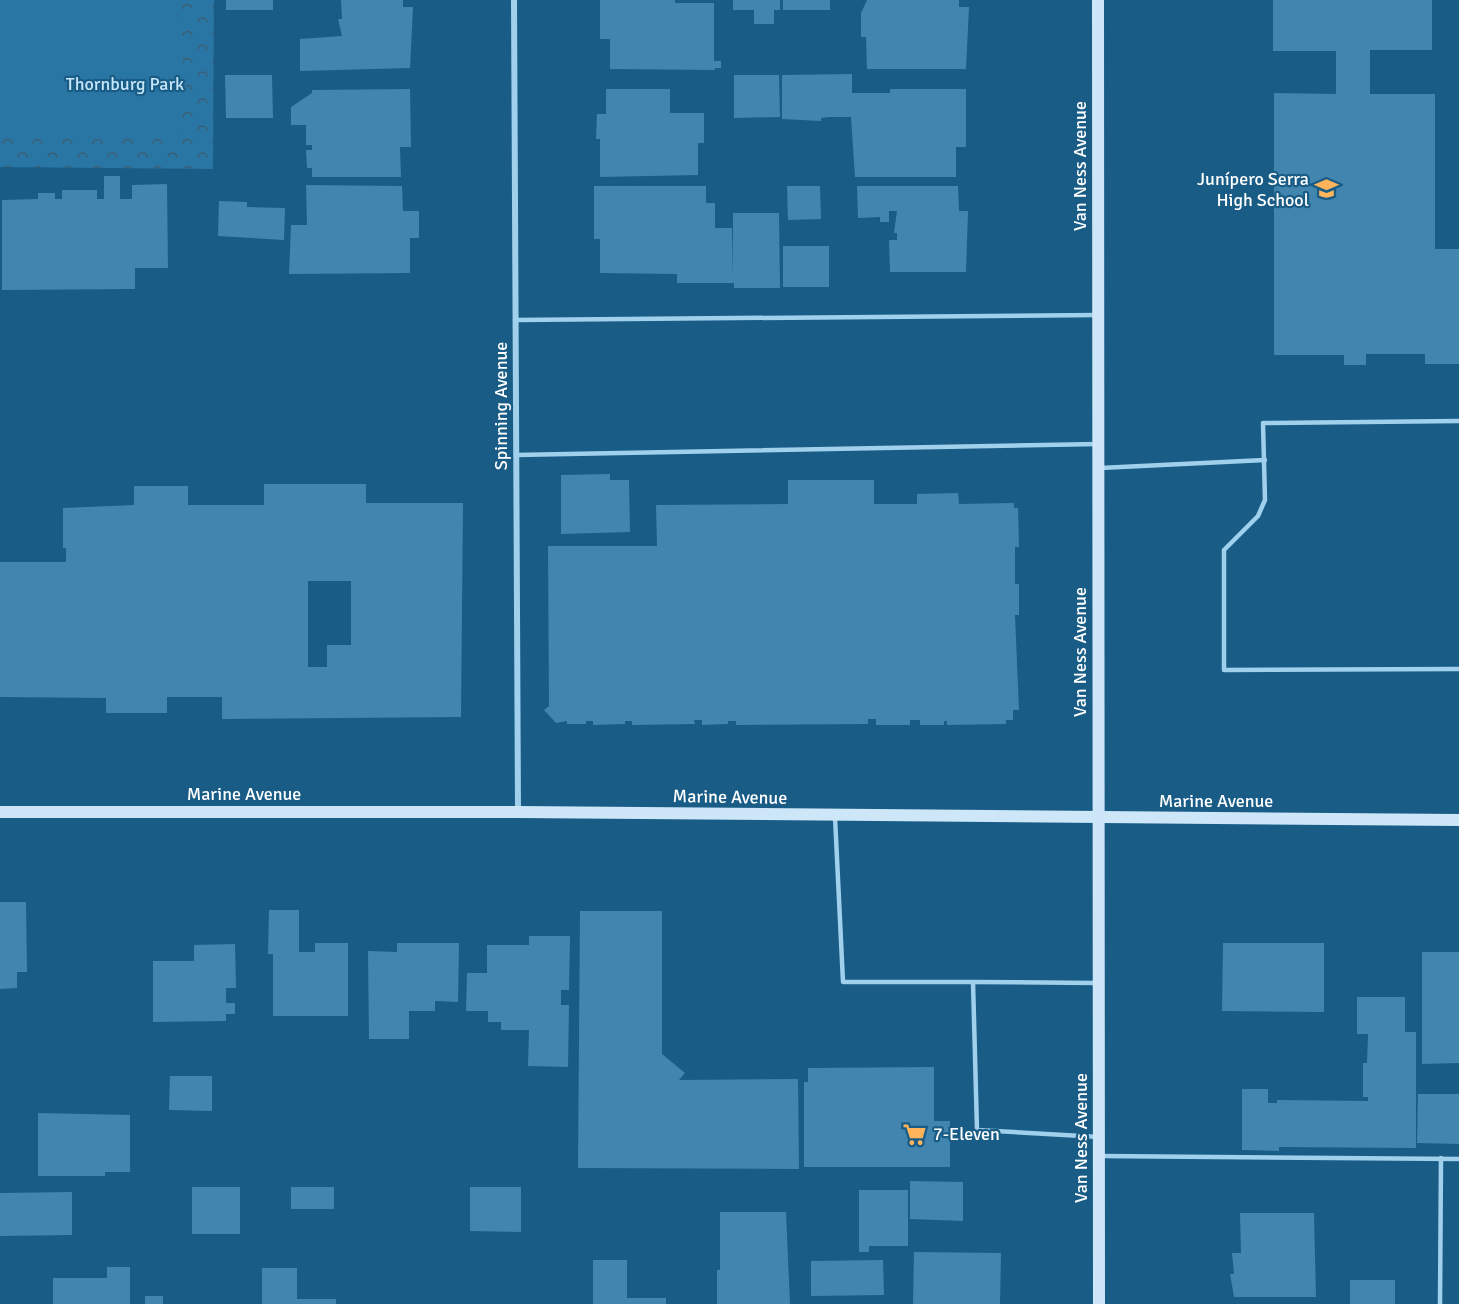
<svg xmlns="http://www.w3.org/2000/svg" width="1459" height="1304" font-family="Signika,sans-serif">
	<style>
		.park { fill: url(#park-crowns) }
		.pitch { fill: #2975a4 }
		.building { fill: #4286b0; fill-rule: evenodd }
		.lines { fill: none; stroke-linecap: round; stroke-linejoin: round }
		.service { stroke: #a0d0ec; stroke-width: 4.5 }
		.minor { stroke: #a0d0ec; stroke-width: 6 }
		.secondary { stroke: #cde7f9; stroke-width: 12 }
		.labels { text-anchor: middle; stroke-width: 4.5; stroke-linejoin: round; paint-order: stroke }
		.park-label { font-size: 18px; fill: #c6e6f9; stroke: #195c86 }
		.street-label { font-size: 18px; fill: #fff; stroke: #195c86 }
		.poi-label { font-size: 18px; fill: #fff; stroke: #195c86; text-anchor: end }
	</style>
	<defs>
		<pattern id="park-crowns" width="20" height="18" patternUnits="userSpaceOnUse" patternTransform="scale(1.5)"><rect width="20" height="18" fill="#2975a4"/><path d="M2 6a3 3 0 1 1 6 0M12 15a3 3 0 1 1 6 0" fill="none" stroke="#3c5e74"/></pattern>
	</defs>
	<rect width="100%" height="100%" fill="#195c86"/>
	<polygon class="park" points="0,0 214,0 213,169 0,167"/>
	<polygon class="pitch" points="0,0 171,0 177,20 186,82 177,131 0,132"/>
	<g class="building">
		<rect x="226" y="0" width="47" height="10"/>
		<polygon points="341,0 403,0 403,7 413,7 410,68 300,71 300,39 342,36 338,19 342,19"/>
		<polygon points="600,0 675,0 675,3 714,3 714,61 721,61 721,68 715,68 715,70 610,69 610,39 600,39"/>
		<polygon points="733,0 780,0 780,10 774,10 774,24 754,24 754,10 733,10"/>
		<rect x="783" y="0" width="47" height="10"/>
		<polygon points="867,0 959,0 959,7 969,7 966,69 867,69 866,37 861,37 861,13"/>
		<polygon points="1273,0 1432,0 1432,50 1370,50 1370,94 1435,94 1435,249 1459,249 1459,364 1425,364 1425,354 1366,354 1366,365 1344,365 1344,355 1274,355 1274,93 1336,94 1336,51 1273,51"/>
		<polygon points="852,74 852,93 890,93 890,89 966,89 966,147 956,147 956,177 855,177 851,117 829,117 821,118 821,121 782,119 782,75"/>
		<polygon points="225,75 272,75 273,118 226,118"/>
		<polygon points="734,75 779,75 780,117 734,118"/>
		<polygon points="410,89 411,147 400,147 401,177 312,177 312,168 307,168 306,150 312,150 312,145 306,145 306,125 291,125 291,107 312,93 312,90"/>
		<polygon points="606,89 670,89 670,113 704,113 704,143 698,143 698,175 600,177 600,139 596,139 597,114 606,114"/>
		<polygon points="104,176 120,176 120,199 132,199 132,185 167,184 168,268 135,268 135,289 2,290 2,200 38,199 38,193 55,193 55,199 62,199 62,190 97,190 97,199 104,199"/>
		<polygon points="306,185 402,186 403,211 419,211 419,238 410,238 410,273 289,274 291,225 307,225"/>
		<polygon points="594,186 706,186 706,203 715,203 715,228 732,228 733,278 733,213 779,213 780,288 734,288 734,283 677,283 677,274 600,273 600,239 594,239"/>
		<polygon points="787,186 820,186 821,219 788,220"/>
		<polygon points="857,186 958,186 959,211 968,211 966,272 890,272 889,240 897,240 897,233 894,233 897,211 889,211 889,222 880,222 880,217 858,218"/>
		<polygon points="219,201 247,202 247,207 285,208 284,240 218,236"/>
		<rect x="783" y="246" width="46" height="41"/>
		<polygon points="610,474 610,480 629,480 630,532 561,534 561,475"/>
		<polygon points="788,480 874,480 874,504 917,504 917,494 958,493 959,504 1014,503 1014,508 1018,508 1019,547 1015,547 1015,584 1019,584 1019,615 1015,615 1019,710 1013,710 1013,720 1006,720 1006,724 947,725 947,721 944,721 944,725 920,725 920,720 910,720 910,725 876,725 876,719 868,719 868,724 736,725 736,721 728,721 728,724 702,725 702,720 694,720 695,724 632,725 632,721 625,721 625,724 593,725 593,721 586,721 586,724 567,724 567,721 556,723 544,710 549,706 548,546 657,546 656,505 788,504"/>
		<path d="M264 484H366V503H463L461 717 222 719V697H167V713H106V698L0 697V562H66V548H63V508L134 505V486H188V505H264ZM308 581H351V645H327V667H308Z"/>
		<polygon points="0,902 26,902 27,972 17,972 17,988 0,989"/>
		<polygon points="269,910 299,910 299,952 315,952 315,943 348,943 348,1016 273,1016 273,954 268,954"/>
		<polygon points="580,911 662,911 662,1054 685,1073 679,1080 798,1079 799,1169 578,1168"/>
		<polygon points="529,936 570,936 569,990 561,990 561,1005 569,1005 568,1067 528,1066 529,1030 501,1030 501,1022 488,1022 488,1011 466,1011 467,973 487,973 487,945 529,945"/>
		<polygon points="397,943 459,943 458,1002 435,1001 435,1011 409,1011 409,1039 369,1039 368,951 397,952"/>
		<polygon points="1223,943 1324,943 1324,1012 1222,1011"/>
		<polygon points="235,944 236,988 226,988 226,1003 235,1003 235,1014 226,1014 226,1021 153,1022 153,961 194,961 194,945"/>
		<polygon points="1422,952 1459,952 1459,1063 1422,1064"/>
		<polygon points="1357,997 1405,997 1405,1032 1416,1032 1416,1148 1279,1147 1279,1151 1242,1150 1242,1089 1268,1089 1268,1103 1277,1103 1277,1100 1368,1101 1368,1097 1363,1097 1363,1063 1367,1063 1368,1034 1357,1034"/>
		<polygon points="934,1067 934,1121 950,1121 950,1167 804,1167 804,1082 808,1082 808,1068"/>
		<polygon points="170,1076 212,1076 212,1111 169,1110"/>
		<polygon points="1418,1094 1459,1094 1459,1144 1417,1143"/>
		<polygon points="38,1113 130,1115 130,1172 105,1172 105,1176 38,1176"/>
		<polygon points="910,1181 963,1182 963,1221 910,1219"/>
		<rect x="192" y="1187" width="48" height="47"/>
		<rect x="291" y="1187" width="43" height="22"/>
		<polygon points="470,1187 521,1187 521,1232 470,1231"/>
		<polygon points="859,1190 908,1190 908,1246 869,1246 869,1252 859,1252"/>
		<polygon points="72,1192 72,1235 0,1236 0,1193"/>
		<polygon points="720,1212 786,1212 790,1304 717,1304 717,1270 720,1270"/>
		<polygon points="1240,1213 1314,1213 1316,1297 1234,1297 1230,1274 1234,1274 1232,1253 1241,1253"/>
		<polygon points="914,1252 1001,1253 1000,1304 913,1304"/>
		<polygon points="593,1260 627,1260 627,1298 666,1298 666,1304 593,1304"/>
		<polygon points="883,1260 884,1295 811,1296 811,1261"/>
		<polygon points="107,1267 130,1267 130,1304 53,1304 53,1278 107,1278"/>
		<polygon points="262,1268 297,1268 297,1299 336,1299 336,1304 262,1304"/>
		<rect x="1350" y="1280" width="45" height="24"/>
		<rect x="145" y="1296" width="18" height="8"/>
	</g>
	<g class="lines">
		<g class="service">
			<polyline points="516,320 1098,315"/>
			<polyline points="1459,421 1263,423 1265,500 1258,516 1224,550 1224,670 1459,669"/>
			<polyline points="516,455 1098,444"/>
			<polyline points="1100,468 1265,460"/>
			<polyline points="835,817 843,982 973,982 977,1130 1099,1137"/>
			<polyline points="973,982 1096,983"/>
			<polyline points="1101,1156 1459,1159"/>
			<polyline points="1440,1304 1441,1158"/>
		</g>
		<polyline class="minor" points="514,0 518,812"/>
		<g class="secondary">
			<polyline points="1098,0 1099,1304"/>
			<polyline points="0,812 518,812 1459,820"/>
		</g>
	</g>
	<defs>
		<symbol id="school-bare" viewBox="-9 -9 18 18"><path d="M0-5L7-2L0 1L-7-2ZM-4 1L0 2.5L4 1V4Q0 6-4 4Z" fill="#ffb45c" stroke="#195c86" stroke-width="2.5" paint-order="stroke"/></symbol>
		<symbol id="supermarket-bare" viewBox="-9 -9 18 18"><path d="M-6-5.5h2.5l.6 2H6L4.5 2H-2.5L-4.4-4H-6ZM-1.5 3.2a1.3 1.3 0 1 0 .1 0ZM3 3.2a1.3 1.3 0 1 0 .1 0Z" fill="#ffb45c" stroke="#195c86" stroke-width="2.5" paint-order="stroke"/></symbol>
	</defs>
	<g fill-rule="evenodd">
		<use href="#school-bare" x="1310" y="172" width="33" height="33"/>
		<use href="#supermarket-bare" x="898" y="1118" width="33" height="33"/>
	</g>
	<g class="labels">
		<g class="park-label">
			<text x="125" y="90">Thornburg Park</text>
		</g>
		<g class="street-label">
			<text transform="translate(1080 166) rotate(-90)" y="6">Van Ness Avenue</text>
			<text transform="translate(501 406) rotate(-90)" y="6">Spinning Avenue</text>
			<text transform="translate(1080 652) rotate(-90)" y="6">Van Ness Avenue</text>
			<text x="244" y="800">Marine Avenue</text>
			<text transform="translate(730 797) rotate(1)" y="6">Marine Avenue</text>
			<text x="1216" y="807">Marine Avenue</text>
			<text transform="translate(1081 1138) rotate(-90)" y="6">Van Ness Avenue</text>
		</g>
		<g class="poi-label">
			<text x="1309" y="185">Junípero Serra<tspan x="1309" dy="21">High School</tspan></text>
			<text x="933" y="1140" text-anchor="start">7-Eleven</text>
		</g>
	</g>
</svg>
